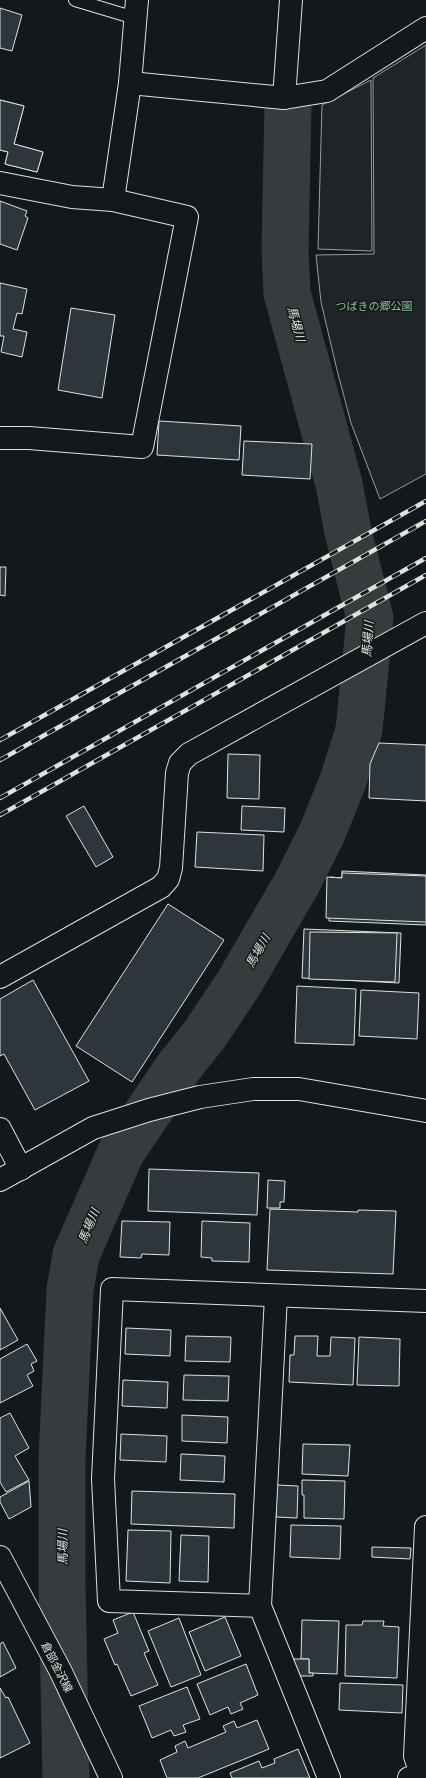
<svg xmlns="http://www.w3.org/2000/svg" width="426" height="1778" font-family="Commissioner,'Noto Sans JP',sans-serif">
<style>
.green{fill:#202428;stroke:#939e99}
.lines{fill:none;stroke-linecap:round;stroke-linejoin:round}
.river{stroke:#363b3e;stroke-width:47}
.building{fill:#2c363c;stroke:#d8e6dc}
.service-casing{stroke:#d8e6dc;stroke-width:14}
.minor-casing{stroke:#d8e6dc;stroke-width:24}
.tertiary-casing{stroke:#d8e6dc;stroke-width:24}
.secondary-casing{stroke:#d8e6dc;stroke-width:24}
.service{stroke:#14181c;stroke-width:12}
.minor{stroke:#14181c;stroke-width:22}
.tertiary{stroke:#14181c;stroke-width:22}
.secondary{stroke:#14181c;stroke-width:22}
.rail-casing{stroke:#d8e6dc;stroke-width:4.5}
.rail{stroke:#14181c;stroke-width:3;stroke-dasharray:9;stroke-linecap:butt}
.labels{text-anchor:middle;stroke-width:3;stroke-linejoin:round;paint-order:stroke}
.park-label{font-size:11px;fill:#8ac095;stroke:#14181c}
.street-label{font-size:11px;fill:#d8e6dc;stroke:#14181c}
.water-label{font-size:12px;font-style:italic;fill:#d8e6dc;stroke:#14181c}
</style>
<rect width="100%" height="100%" fill="#14181c"/>
<g class="green">
<path d="M 426,45 L 426,474 L 380,499 L 351,423 L 337,370 L 321,302 L 316,255 L 374,254 L 373,78 Z"/>
<path d="M 371,80 L 372,251 L 318,249 L 322,105 Z"/>
</g>
<g class="lines">
<path class="river" d="M 66,1778 L 62,1583 L 62,1458 L 70,1290 L 76,1255 L 121,1152 L 178,1068 L 205,1034 L 239,983 L 297,883 L 322,833 L 343,781 L 359,730 L 370,618 L 348,532 L 339,484 L 287,293 L 285,250 L 288,106"/>
</g>
<g class="building">
<path d="M 0,8 L 22,15 L 12,51 L 0,48 Z"/>
<path d="M 0,100 L 24,106 L 14,144 L 43,152 L 37,172 L 5,164 L 8,152 L 0,150 Z"/>
<path d="M 0,100 L 24,106 L 14,144 L 43,152 L 37,172 L 5,164 L 8,152 L 0,150 Z"/>
<path d="M 0,201 L 27,211 L 25,216 L 28,218 L 17,250 L 0,244 Z"/>
<path d="M 0,283 L 27,289 L 22,314 L 17,313 L 13,329 L 27,332 L 22,357 L 1,352 L 4,336 L 0,336 Z"/>
<path d="M 71,308 L 115,315 L 102,398 L 58,390 Z"/>
<path d="M 159,421 L 241,426 L 239,460 L 157,455 Z"/>
<path d="M 244,441 L 312,444 L 310,479 L 242,475 Z"/>
<path d="M 0,567 L 6,567 L 5,596 L 0,595 Z"/>
<path d="M 379,743 L 426,745 L 426,801 L 369,798 L 370,764 Z"/>
<path d="M 228,754 L 260,755 L 259,799 L 227,798 Z"/>
<path d="M 84,806 L 113,857 L 96,867 L 66,816 Z"/>
<path d="M 242,806 L 285,808 L 284,832 L 241,830 Z"/>
<path d="M 197,832 L 264,835 L 263,871 L 195,867 Z"/>
<path d="M 342,871 L 426,875 L 426,925 L 329,921 L 330,877 L 342,878 Z"/>
<path d="M 342,873 L 426,876 L 426,922 L 326,918 L 327,877 L 342,878 Z"/>
<path d="M 168,904 L 224,940 L 132,1082 L 76,1046 Z"/>
<path d="M 304,929 L 401,933 L 399,983 L 302,978 Z"/>
<path d="M 310,932 L 397,933 L 395,982 L 309,979 Z"/>
<path d="M 33,980 L 89,1081 L 35,1110 L 4,1054 L 0,1056 L 0,999 Z"/>
<path d="M 297,986 L 356,989 L 354,1045 L 295,1043 Z"/>
<path d="M 361,990 L 419,993 L 417,1039 L 359,1036 Z"/>
<path d="M 149,1169 L 259,1173 L 257,1215 L 148,1211 Z"/>
<path d="M 268,1180 L 285,1181 L 284,1202 L 280,1202 L 280,1208 L 267,1208 Z"/>
<path d="M 270,1209 L 358,1212 L 358,1210 L 396,1211 L 393,1274 L 267,1270 Z"/>
<path d="M 122,1221 L 170,1222 L 169,1255 L 142,1254 L 141,1258 L 120,1257 Z"/>
<path d="M 202,1221 L 250,1223 L 249,1262 L 212,1261 L 212,1258 L 201,1257 Z"/>
<path d="M 0,1308 L 18,1340 L 0,1350 Z"/>
<path d="M 126,1328 L 171,1330 L 170,1356 L 125,1354 Z"/>
<path d="M 186,1336 L 231,1337 L 230,1362 L 185,1361 Z"/>
<path d="M 295,1336 L 318,1336 L 317,1356 L 330,1356 L 331,1337 L 355,1338 L 353,1385 L 289,1382 L 290,1355 L 294,1355 Z"/>
<path d="M 359,1337 L 400,1339 L 399,1386 L 357,1385 Z"/>
<path d="M 27,1344 L 37,1361 L 31,1364 L 34,1371 L 27,1375 L 33,1386 L 0,1403 L 0,1359 Z"/>
<path d="M 184,1375 L 229,1376 L 228,1401 L 183,1400 Z"/>
<path d="M 123,1380 L 168,1382 L 167,1408 L 122,1406 Z"/>
<path d="M 10,1413 L 29,1448 L 15,1456 L 29,1480 L 6,1492 L 0,1482 L 0,1418 Z"/>
<path d="M 182,1415 L 228,1417 L 227,1443 L 182,1441 Z"/>
<path d="M 121,1434 L 167,1436 L 166,1462 L 120,1460 Z"/>
<path d="M 303,1444 L 350,1445 L 348,1476 L 302,1474 Z"/>
<path d="M 181,1454 L 225,1456 L 224,1482 L 180,1480 Z"/>
<path d="M 302,1480 L 345,1481 L 344,1519 L 304,1518 L 304,1495 L 302,1495 Z"/>
<path d="M 29,1481 L 31,1507 L 9,1519 L 0,1502 L 0,1497 Z"/>
<path d="M 277,1485 L 298,1486 L 297,1518 L 276,1517 Z"/>
<path d="M 132,1491 L 235,1494 L 234,1528 L 131,1524 Z"/>
<path d="M 291,1525 L 341,1526 L 340,1559 L 290,1557 Z"/>
<path d="M 128,1530 L 171,1531 L 170,1583 L 126,1581 Z"/>
<path d="M 181,1535 L 209,1536 L 208,1582 L 179,1581 Z"/>
<path d="M 372,1547 L 411,1548 L 410,1559 L 372,1557 Z"/>
<path d="M 133,1612 L 149,1651 L 144,1653 L 158,1685 L 131,1696 L 117,1664 L 115,1665 L 104,1639 L 118,1633 L 113,1620 Z"/>
<path d="M 225,1617 L 241,1656 L 205,1671 L 189,1632 Z"/>
<path d="M 179,1618 L 201,1675 L 171,1687 L 148,1631 Z"/>
<path d="M 302,1620 L 339,1621 L 337,1674 L 309,1673 L 309,1659 L 301,1659 Z"/>
<path d="M 363,1621 L 384,1621 L 383,1626 L 399,1627 L 397,1678 L 345,1676 L 346,1625 L 362,1625 Z"/>
<path d="M 3,1642 L 16,1668 L 0,1677 L 0,1644 Z"/>
<path d="M 292,1659 L 309,1659 L 309,1673 L 313,1673 L 313,1676 L 296,1676 Z"/>
<path d="M 246,1664 L 258,1695 L 240,1703 L 243,1709 L 231,1714 L 228,1707 L 210,1715 L 197,1684 Z"/>
<path d="M 340,1683 L 403,1685 L 402,1713 L 339,1710 Z"/>
<path d="M 187,1687 L 200,1719 L 183,1725 L 186,1732 L 174,1736 L 171,1730 L 152,1738 L 139,1706 Z"/>
<path d="M 0,1688 L 6,1698 L 8,1697 L 30,1743 L 0,1758 Z"/>
<path d="M 257,1720 L 269,1749 L 198,1778 L 167,1778 L 160,1760 L 177,1752 L 175,1746 L 185,1741 L 188,1748 L 226,1732 L 223,1726 L 234,1721 L 237,1728 Z"/>
<path d="M 298,1749 L 310,1778 L 232,1778 L 230,1773 L 259,1761 L 262,1768 L 275,1763 L 274,1759 Z"/>
</g>
<g class="lines">
<defs>
<path id="service" d="M 75,0 L 135,18"/>
<g id="minor">
<path d="M 130,83 L 284,98 L 291,0"/>
<path d="M 284,98 L 327,91 L 426,28"/>
<path d="M 0,183 L 72,197 L 113,200 L 130,83 L 137,0"/>
<path d="M 0,438 L 29,438 L 142,447 L 187,217 L 113,200"/>
<path d="M 0,977 L 161,887 L 168,879 L 171,868 L 177,773 L 180,763 L 189,754 L 426,623"/>
<path d="M 0,1129 L 21,1169"/>
<path d="M 276,1296 L 260,1606 L 329,1778"/>
<path d="M 260,1606 L 109,1601 L 103,1479 L 112,1289 L 426,1301"/>
<path d="M 421,1774 L 415,1756 L 426,1527"/>
</g>
<g id="tertiary">
<path d="M 0,1180 L 93,1128 L 149,1110 L 200,1097 L 253,1089 L 299,1089 L 426,1111"/>
<path d="M 409,1778 L 426,1772"/>
</g>
<path id="secondary" d="M 0,1557 L 61,1672 L 111,1778"/>
</defs>
<use href="#service" class="service-casing"/>
<use href="#minor" class="minor-casing"/>
<use href="#tertiary" class="tertiary-casing"/>
<use href="#secondary" class="secondary-casing"/>
<use href="#service" class="service"/>
<use href="#minor" class="minor"/>
<use href="#tertiary" class="tertiary"/>
<use href="#secondary" class="secondary"/>
<defs>
<g id="rail">
<path d="M 0,740 L 426,501"/>
<path d="M 0,760 L 426,521"/>
<path d="M 0,798 L 426,558"/>
<path d="M 0,815 L 426,575"/>
</g>
</defs>
<use href="#rail" class="rail-casing"/>
<use href="#rail" class="rail"/>
</g>
<g class="labels">
<g class="park-label">
<text x="374" y="310">つばきの郷公園</text>
</g>
<g class="street-label">
<text transform="translate(57 1667) rotate(63)" y="4">倉部金沢線</text>
</g>
<g class="water-label">
<text transform="translate(296 324) rotate(75)" y="4">馬場川</text>
<text transform="translate(368 639) rotate(-86)" y="4">馬場川</text>
<text transform="translate(258 951) rotate(-60)" y="4">馬場川</text>
<text transform="translate(89 1226) rotate(-67)" y="4">馬場川</text>
<text transform="translate(63 1547) rotate(-91)" y="4">馬場川</text>
</g>
</g>
</svg>
